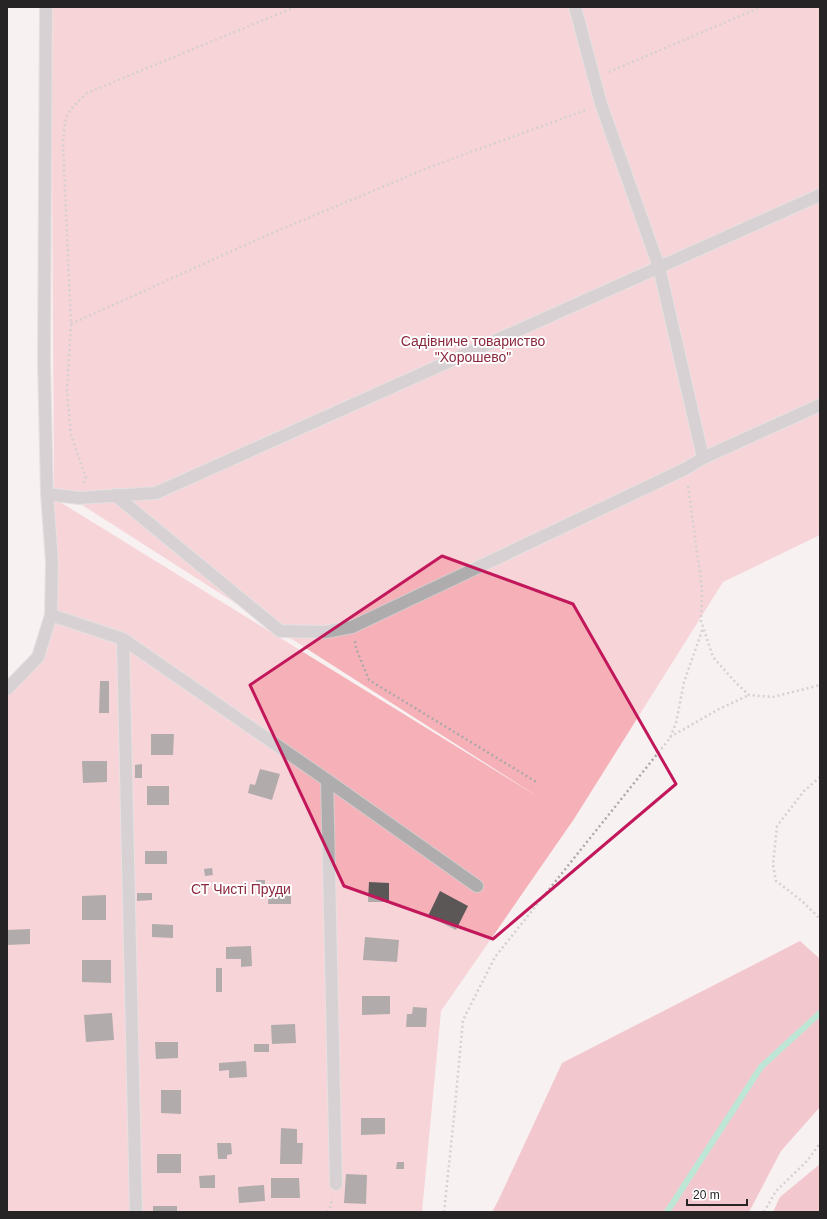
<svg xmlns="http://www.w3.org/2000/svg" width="827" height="1219" font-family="Helvetica,sans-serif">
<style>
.green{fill:#f6b1b8}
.forest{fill:#ec96a0}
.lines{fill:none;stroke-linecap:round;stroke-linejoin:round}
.stream{stroke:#79d9b7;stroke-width:6}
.building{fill:#5c5757}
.minor-casing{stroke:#d2cccd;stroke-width:14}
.path{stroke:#ada8a8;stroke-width:2.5;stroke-dasharray:2 3;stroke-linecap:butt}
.minor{stroke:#afacad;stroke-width:12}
.marked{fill:none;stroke:#c2185b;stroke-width:3;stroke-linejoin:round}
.labels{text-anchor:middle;stroke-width:4;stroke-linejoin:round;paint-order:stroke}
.park-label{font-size:14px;fill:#8c283d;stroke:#fff}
</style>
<rect width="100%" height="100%" fill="#f8f1f2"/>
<path class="green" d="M 51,7 L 820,7 L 820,535 L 723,582 L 574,819 L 441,1011 L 422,1212 L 7,1212 L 7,687 L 38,657 L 51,615 L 47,494 L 540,798 L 54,487 Z"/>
<g class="forest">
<path d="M 800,941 L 820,959 L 820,1107 L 781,1151 L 749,1212 L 492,1212 L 498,1201 L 562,1063 Z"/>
<path d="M 820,1164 L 820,1212 L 773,1212 L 780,1197 Z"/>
</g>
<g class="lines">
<path class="stream" d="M 667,1212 L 761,1067 L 820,1013"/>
</g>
<g class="building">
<path d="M 100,681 L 109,681 L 109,713 L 99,713 Z"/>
<path d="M 151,734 L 174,734 L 173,755 L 151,755 Z"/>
<path d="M 82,761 L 107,761 L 107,782 L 83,783 Z"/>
<path d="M 142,764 L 142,778 L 135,778 L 135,765 Z"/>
<path d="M 260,769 L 280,774 L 272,800 L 248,793 L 250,784 L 255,785 Z"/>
<rect x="147" y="786" width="22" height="19"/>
<rect x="145" y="851" width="22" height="13"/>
<path d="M 212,868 L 213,875 L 205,876 L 204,869 Z"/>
<rect x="256" y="880" width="9" height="7"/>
<path d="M 369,882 L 389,883 L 389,902 L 368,902 Z"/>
<path d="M 291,888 L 291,904 L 268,904 L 269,889 Z"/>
<path d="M 440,891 L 468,906 L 456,930 L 428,916 Z"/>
<path d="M 137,893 L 152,893 L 152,900 L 137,901 Z"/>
<path d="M 106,895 L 106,920 L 82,920 L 82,896 Z"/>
<path d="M 152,924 L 173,925 L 173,938 L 152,937 Z"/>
<path d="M 30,929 L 30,944 L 7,945 L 7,930 Z"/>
<path d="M 365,937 L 399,940 L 397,962 L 363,960 Z"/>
<path d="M 251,946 L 252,966 L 241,967 L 241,959 L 226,959 L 226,947 Z"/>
<path d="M 82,960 L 111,960 L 111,983 L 82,982 Z"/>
<rect x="216" y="968" width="6" height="24"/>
<path d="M 362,996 L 390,996 L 390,1014 L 362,1015 Z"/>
<path d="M 413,1007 L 427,1008 L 426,1027 L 406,1027 L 407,1014 L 412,1014 Z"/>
<path d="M 112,1013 L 114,1040 L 86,1042 L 84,1015 Z"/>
<path d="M 295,1024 L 296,1043 L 272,1044 L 271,1025 Z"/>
<path d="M 155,1042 L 178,1042 L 178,1058 L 156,1059 Z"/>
<rect x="254" y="1044" width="15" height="8"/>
<path d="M 246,1061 L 247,1077 L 229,1078 L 229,1070 L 219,1071 L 219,1063 Z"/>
<path d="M 161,1090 L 181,1090 L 181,1114 L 161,1113 Z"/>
<path d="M 361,1118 L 385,1118 L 385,1134 L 361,1135 Z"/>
<path d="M 281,1128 L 297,1129 L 297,1143 L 303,1143 L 302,1164 L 280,1164 Z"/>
<path d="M 217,1143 L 231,1143 L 232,1154 L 227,1155 L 227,1159 L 218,1159 Z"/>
<rect x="157" y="1154" width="24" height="19"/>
<path d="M 397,1162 L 404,1162 L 404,1169 L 396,1169 Z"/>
<path d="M 346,1174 L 367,1175 L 366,1204 L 344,1203 Z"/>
<path d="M 215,1175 L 215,1188 L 200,1188 L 199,1176 Z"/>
<path d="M 271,1178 L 299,1178 L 300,1198 L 271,1198 Z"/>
<path d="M 264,1185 L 265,1201 L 239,1203 L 238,1187 Z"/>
<rect x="153" y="1206" width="24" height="6"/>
</g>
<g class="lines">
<defs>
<g id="minor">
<path d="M 575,7 L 601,104 L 659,267 L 703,458"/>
<path d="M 47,494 L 79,498 L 156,493 L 820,195"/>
<path d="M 115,495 L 280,631 L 325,632 L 352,627 L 685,469 L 703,458 L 820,405"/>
<path d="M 51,615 L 123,639 L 327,780 L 477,886"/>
<path d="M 123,639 L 136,1212"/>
<path d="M 7,689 L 38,657 L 51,615 L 52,562 L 47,494 L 44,361 L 46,7"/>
<path d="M 327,780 L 336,1184"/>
</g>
</defs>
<use href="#minor" class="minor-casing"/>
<g class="path">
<path d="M 609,72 L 761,7"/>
<path d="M 71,324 L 265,236 L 430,167 L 586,110"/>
<path d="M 84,483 L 86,478 L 71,435 L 67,390 L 71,324 L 63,144 C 65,114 65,114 87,93 L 295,7"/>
<path d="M 688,486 L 702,589 L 701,621 L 713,657 L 736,683 L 749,695 L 773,697 L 820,685"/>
<path d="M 355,641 L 356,648 L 369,680 L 538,783"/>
<path d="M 670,737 L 719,709 L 749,695"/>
<path d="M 820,777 L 804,791 L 777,826 L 773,865 L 776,881 L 802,901 L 820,919"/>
<path d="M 327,1212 L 330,1209 L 332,1198"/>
<path d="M 444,1212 L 454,1117 L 463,1020 L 495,957 L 670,738 L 676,723 L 684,682 L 703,628"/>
<path d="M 764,1212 L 776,1191 L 808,1160 L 820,1143"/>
</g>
<use href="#minor" class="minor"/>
</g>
<path d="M0 0H827V1219H0ZM 442,556 L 573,604 L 676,784 L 493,939 L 344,886 L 250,685 Z" fill="#f8f1f2" fill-opacity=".55" fill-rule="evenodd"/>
<path class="marked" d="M 442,556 L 573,604 L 676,784 L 493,939 L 344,886 L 250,685 Z"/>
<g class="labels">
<g class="park-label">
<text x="473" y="346">Садівниче товариство<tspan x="473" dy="16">"Хорошево"</tspan></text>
<text x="241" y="894">СТ Чисті Пруди</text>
</g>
</g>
<rect width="827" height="1219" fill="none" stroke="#262424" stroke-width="16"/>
<path d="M687 1199v6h60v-6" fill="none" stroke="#262424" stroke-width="2"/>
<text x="693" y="1199" font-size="12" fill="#262424" stroke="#ffffff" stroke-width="3" paint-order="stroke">20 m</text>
</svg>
